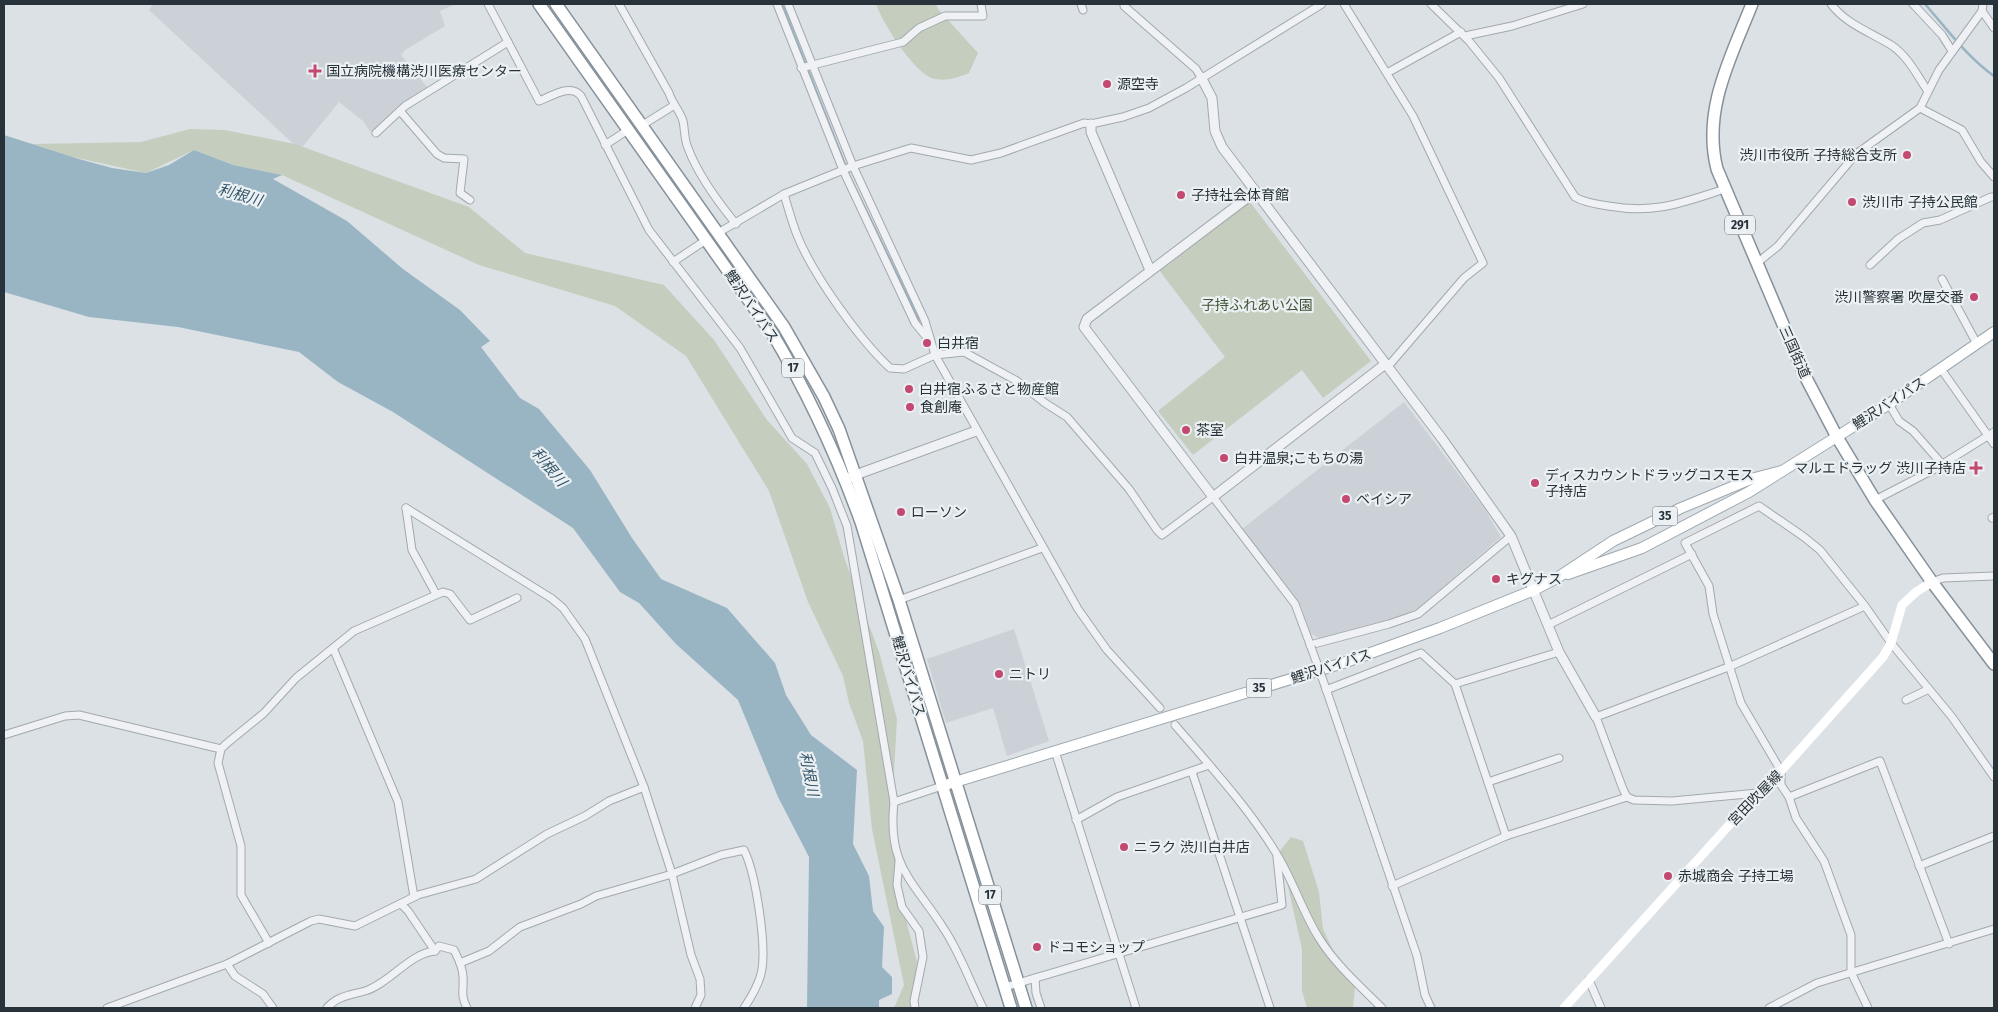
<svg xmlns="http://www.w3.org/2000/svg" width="1998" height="1012" font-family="'Fira Sans','Noto Sans JP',sans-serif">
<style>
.built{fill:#cbd1d6}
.green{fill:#c5cebe}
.water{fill:#99b5c3}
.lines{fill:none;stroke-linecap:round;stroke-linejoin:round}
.stream{stroke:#99b5c3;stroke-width:2.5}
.minor-casing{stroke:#a2a9ae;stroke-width:9}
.tertiary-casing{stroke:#a2a9ae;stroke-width:11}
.primary-casing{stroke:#9da8b0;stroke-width:12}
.trunk-casing{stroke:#85919b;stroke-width:14}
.minor{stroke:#eff1f4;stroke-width:7}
.tertiary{stroke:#eff1f4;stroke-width:9}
.secondary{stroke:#fff;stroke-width:9}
.primary{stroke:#fff;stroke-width:10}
.trunk{stroke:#fff;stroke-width:11}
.minor-bridge-casing{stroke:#a2a9ae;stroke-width:9;stroke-linecap:butt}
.minor-bridge{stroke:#eff1f4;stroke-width:7}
.poi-dot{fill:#c34971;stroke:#ebf0f3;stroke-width:2}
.labels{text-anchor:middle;stroke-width:4.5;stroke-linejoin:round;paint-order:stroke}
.shield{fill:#ebf0f3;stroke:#626b72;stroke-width:1}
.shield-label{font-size:12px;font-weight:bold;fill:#27323a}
.poi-label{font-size:14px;fill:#27323a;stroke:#ebf0f3;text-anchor:start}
.park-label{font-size:14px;fill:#415536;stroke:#ebf0f3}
.street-label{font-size:14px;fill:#27323a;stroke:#ebf0f3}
.water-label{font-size:15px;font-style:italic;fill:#35576b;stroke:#ebf0f3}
</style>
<rect width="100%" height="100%" fill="#dce1e5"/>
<g class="built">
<path d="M 153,4 L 456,4 L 440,11 L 445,26 L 405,50 L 401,55 L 427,87 L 404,103 L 372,134 L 363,121 L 339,102 L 300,150 L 149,10 Z"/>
<path d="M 1404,402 L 1484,508 L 1501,537 L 1417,609 L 1385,623 L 1321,639 L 1311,634 L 1301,606 L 1242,529 Z"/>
<path d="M 1014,629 L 1049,741 L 1007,756 L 993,708 L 946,723 L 927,659 Z"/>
</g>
<g class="green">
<path d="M 876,4 L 936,4 L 938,9 L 978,53 L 969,73 C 957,78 948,81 935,79 C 915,75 882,22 876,4 Z"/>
<path d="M 190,129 L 225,130 L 295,144 L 469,207 L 525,253 L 664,285 L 714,340 L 767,420 L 807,464 L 830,508 L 844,557 L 879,652 L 897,719 L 891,824 L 898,889 L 917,962 L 912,1008 L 894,1008 L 904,985 L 872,829 L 863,741 L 849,703 L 843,676 L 808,602 L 769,491 L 686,356 L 615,306 L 479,265 L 282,175 L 233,165 L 194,150 L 146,173 L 73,157 L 32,144 L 141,142 Z"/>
<path d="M 1250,202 L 1371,361 L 1323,398 L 1302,370 L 1193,455 L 1158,411 L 1225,357 L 1159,270 Z"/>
<path d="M 1291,837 L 1303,841 L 1319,892 L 1323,929 L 1345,976 L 1355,987 L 1353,1008 L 1307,1008 L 1302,991 L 1302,949 L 1280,851 Z"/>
</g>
<path class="water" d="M 4,135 L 79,159 L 112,168 L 146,173 L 169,165 L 194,150 L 233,165 L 282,175 L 273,179 L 347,221 L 403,269 L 460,310 L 490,341 L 481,347 L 520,398 L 539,409 L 590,470 L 632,538 L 661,579 L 727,608 L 775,663 L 786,695 L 811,735 L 857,770 L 853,844 L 869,876 L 873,911 L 884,927 L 882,967 L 892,977 L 892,994 L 879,1000 L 879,1008 L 807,1008 L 809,857 L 778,797 L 738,700 L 676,644 L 639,603 L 620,592 L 573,528 L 393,412 L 338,382 L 299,352 L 178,327 L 89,317 L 4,292 Z"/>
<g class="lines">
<g class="stream">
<path d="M 782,4 L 849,175 L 919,320"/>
<path d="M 1925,4 C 1947,29 1966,56 1994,76"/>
</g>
<defs>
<g id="minor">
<path d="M 488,4 L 539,101 C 552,96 571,83 581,96 L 649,230 L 740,348 L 792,438 L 815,453 L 832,488 L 847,526 L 894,802 C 887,867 913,880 944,929 C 960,953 970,982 983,1008"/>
<path d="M 619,4 L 669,93 C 672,103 680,111 683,121 C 685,130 684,139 688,148 C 698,175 718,202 736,224"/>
<path d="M 777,4 L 843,170 L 915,323 L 928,339"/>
<path d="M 788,4 L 853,166 L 925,321 L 935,355 L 1078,609 L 1107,650 L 1160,708"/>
<path d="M 1081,4 L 1083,10"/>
<path d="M 1124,4 L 1124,6 L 1196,69 L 1201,77"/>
<path d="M 1344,4 L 1413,116 L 1483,263 L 1464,278 L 1391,363 L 1384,365"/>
<path d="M 1431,4 L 1469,41 L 1499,78 L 1575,197 C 1585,203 1597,204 1608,206 C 1656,214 1681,203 1725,189"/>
<path d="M 1831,4 C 1846,24 1870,32 1891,45 C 1907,55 1917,75 1927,90"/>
<path d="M 1913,4 L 1942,35 L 1952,51"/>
<path d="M 1982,11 L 1994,28"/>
<path d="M 1465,36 L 1512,26 L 1583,4"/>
<path d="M 801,68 L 903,42 L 919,28 L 945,16 L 983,16 L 981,4"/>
<path d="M 1387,73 L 1461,32"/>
<path d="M 1920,108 L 1962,130 L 1981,162 L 1994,177"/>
<path d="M 400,111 L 437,154 L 444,158 L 464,159 L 460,193 L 470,200"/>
<path d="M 641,126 L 673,106"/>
<path d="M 376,133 L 405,106 L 508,42"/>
<path d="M 605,145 L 628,130"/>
<path d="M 784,194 C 788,208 792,222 797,235 C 813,275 859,339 890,368 L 904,369 L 935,355 L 964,352 L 1017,381 L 1045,403 L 1067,417 L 1129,489 L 1157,530 L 1162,535 L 1213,497 L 1295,604 L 1311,647"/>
<path d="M 718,233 L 784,194 L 853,166 L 911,148 L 971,160 L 1001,153 L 1084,123 L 1091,124 L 1123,117 L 1149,108 L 1186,88 L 1322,4"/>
<path d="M 673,262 L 706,240"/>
<path d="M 1757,263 L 1778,246 L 1856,154 L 1920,108 L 1939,70 L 1982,11 L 1983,4"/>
<path d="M 1870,265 L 1898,239 L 1923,223 L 1940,220 L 1991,197 L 1994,197"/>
<path d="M 1942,279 L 1977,344"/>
<path d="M 1941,369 L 1994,444"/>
<path d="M 1889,404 L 1899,421 L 1913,431 L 1942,464"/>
<path d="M 1875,500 L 1933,470 L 1994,432"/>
<path d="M 406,508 L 551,598 L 563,608 L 585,639 L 644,787 L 672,874 L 691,955 L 700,979 L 701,995 L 695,1008"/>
<path d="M 406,508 L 412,550 L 436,594"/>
<path d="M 1992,518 L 1994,517"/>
<path d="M 1932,582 L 1943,578 L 1994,576"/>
<path d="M 899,600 L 1042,548"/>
<path d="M 1548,625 L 1692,554"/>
<path d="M 1310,645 L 1389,624 L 1418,614 L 1511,536"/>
<path d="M 333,648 L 398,802 L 414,897"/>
<path d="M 1455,684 L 1559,652"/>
<path d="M 1325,686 L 1417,956 L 1425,995 L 1431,1008"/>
<path d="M 1326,690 L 1421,653 L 1455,684 L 1506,836"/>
<path d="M 1906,700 L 1929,689"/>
<path d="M 1175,725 C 1210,766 1248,807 1276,853 C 1293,880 1302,911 1319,938 C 1335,964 1360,986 1382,1008"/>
<path d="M 4,735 L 65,716 L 79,715 L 221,749"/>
<path d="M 1055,751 L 1136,1008"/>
<path d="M 1192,772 L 1270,1008"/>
<path d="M 1488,782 L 1559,758"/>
<path d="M 1758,793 L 1672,801 L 1634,800 L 1627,797 L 1623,789 L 1596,717 L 1731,666 L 1865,606"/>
<path d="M 1789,797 L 1880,761 L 1949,944"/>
<path d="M 894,802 L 942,786"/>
<path d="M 1076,820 L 1117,797 L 1209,765"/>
<path d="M 899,861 L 897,885 L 902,907 L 919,931 L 923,957 L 914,1001 L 915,1008"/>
<path d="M 1919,866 L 1994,836"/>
<path d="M 1392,886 L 1506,836 L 1627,797"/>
<path d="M 401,904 L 408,911 L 435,951"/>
<path d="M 269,943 L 241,895 L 241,846 L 218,763 L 221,749 L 226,744 L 264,713 L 296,678 L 354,631 L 443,592 L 450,594 L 470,620 L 517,598"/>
<path d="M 460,963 L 489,951 L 520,927 L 581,904 L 596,896 L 672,874 L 721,855 L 744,850 C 756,874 766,943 762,969 C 760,983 752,996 744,1008"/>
<path d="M 227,964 L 235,976 L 263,994 L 273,1008"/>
<path d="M 1035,978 L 1036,993 L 1041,1008"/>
<path d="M 1589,980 L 1601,1008"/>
<path d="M 1005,987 L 1282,905 L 1277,857"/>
<path d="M 107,1008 L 227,964 L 311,921 L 319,919 L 355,926 L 418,895 L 476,879 L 547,834 L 585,816 L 609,801 L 644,787"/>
<path d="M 327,1008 C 337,996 351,995 365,991 C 390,983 410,953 435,951 L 439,946 L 454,950 C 458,958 463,967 463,977 C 464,991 460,994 467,1008"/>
<path d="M 1769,1008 L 1817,983 L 1994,929"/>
<path d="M 1868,1008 L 1851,972 L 1851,935 L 1824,861 L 1796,818 L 1789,797 L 1781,785 L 1781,771 L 1741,703 L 1713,614 L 1709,586 L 1685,543 L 1759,506 L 1804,537 L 1820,550 L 1865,606 L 1891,643 L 1952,717 L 1994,777"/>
</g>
<g id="tertiary">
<path d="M 1201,77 L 1212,98 L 1215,131 L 1222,147 L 1443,440 L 1511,536 L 1559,652 L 1596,717"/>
<path d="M 1091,124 L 1091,132 L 1150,270"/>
<path d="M 1255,192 L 1087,319 L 1084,327 L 1213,497 L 1384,365"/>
<path d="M 850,477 L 976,431"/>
</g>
<g id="primary">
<path d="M 1568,574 L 1642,548 L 1749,492 L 1889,404 L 1994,332"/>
<path d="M 942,786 L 1343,663 L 1440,628 L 1534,590 L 1557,578 L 1613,541 L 1681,508 L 1751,479 L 1782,471"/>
</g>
<g id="trunk">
<path d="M 539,4 L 772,333 C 808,393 837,456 861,522 L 1011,1008"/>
<path d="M 556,4 L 784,327 L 824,397 L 839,429 L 899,600 L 1026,1008"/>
<path d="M 1752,4 C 1731,57 1702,110 1717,169 L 1805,376 L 1837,437 L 1875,500 L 1932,582 L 1994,664"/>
</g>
</defs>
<use href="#minor" class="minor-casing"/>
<use href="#tertiary" class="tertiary-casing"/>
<use href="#primary" class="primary-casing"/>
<use href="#trunk" class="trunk-casing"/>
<use href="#minor" class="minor"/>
<use href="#tertiary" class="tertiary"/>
<path class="secondary" d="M 1564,1008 L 1758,793 L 1781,771 L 1883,657 L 1891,643 L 1902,605 L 1916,592 L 1932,582"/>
<use href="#primary" class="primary"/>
<use href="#trunk" class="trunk"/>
<defs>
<path id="minor-bridge" d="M 1311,647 L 1325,686"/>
</defs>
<use href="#minor-bridge" class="minor-bridge-casing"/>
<use href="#minor-bridge" class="minor-bridge"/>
</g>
<g class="poi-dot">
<path d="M312.5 63.5h5v5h5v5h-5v5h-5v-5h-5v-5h5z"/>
<circle cx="1107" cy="84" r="5"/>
<circle cx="1907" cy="155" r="5"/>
<circle cx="1181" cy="195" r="5"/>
<circle cx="1852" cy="202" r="5"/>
<circle cx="1974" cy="297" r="5"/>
<circle cx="927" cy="343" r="5"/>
<circle cx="909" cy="389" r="5"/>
<circle cx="910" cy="407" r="5"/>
<circle cx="1186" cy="430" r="5"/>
<circle cx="1224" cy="458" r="5"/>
<path d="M1973.5 460.5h5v5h5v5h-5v5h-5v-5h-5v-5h5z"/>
<circle cx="1535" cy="483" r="5"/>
<circle cx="1346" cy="499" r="5"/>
<circle cx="901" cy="512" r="5"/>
<circle cx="1496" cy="579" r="5"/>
<circle cx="999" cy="674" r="5"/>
<circle cx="1124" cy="847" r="5"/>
<circle cx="1668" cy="876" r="5"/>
<circle cx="1037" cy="947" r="5"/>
</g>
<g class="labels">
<g class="shield">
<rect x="1725" y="215.5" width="30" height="19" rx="4"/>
<rect x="782" y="358.5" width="22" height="19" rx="4"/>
<rect x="1652.5" y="506.5" width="25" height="19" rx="4"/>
<rect x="1246.5" y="678.5" width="25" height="19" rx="4"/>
<rect x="979" y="885.5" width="22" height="19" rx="4"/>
</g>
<g class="shield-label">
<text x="1740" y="229">291</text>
<text x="793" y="372">17</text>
<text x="1665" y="520">35</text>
<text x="1259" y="692">35</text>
<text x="990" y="899">17</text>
</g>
<g class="poi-label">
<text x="326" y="76">国立病院機構渋川医療センター</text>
<text x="1117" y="89">源空寺</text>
<text x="1897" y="160" text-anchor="end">渋川市役所 子持総合支所</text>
<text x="1191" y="200">子持社会体育館</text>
<text x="1862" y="207">渋川市 子持公民館</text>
<text x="1964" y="302" text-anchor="end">渋川警察署 吹屋交番</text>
<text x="937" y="348">白井宿</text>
<text x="919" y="394">白井宿ふるさと物産館</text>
<text x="920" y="412">食創庵</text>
<text x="1196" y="435">茶室</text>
<text x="1234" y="463">白井温泉;こもちの湯</text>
<text x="1966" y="473" text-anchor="end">マルエドラッグ 渋川子持店</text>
<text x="1545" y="480">ディスカウントドラッグコスモス<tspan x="1545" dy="16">子持店</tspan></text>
<text x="1356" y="504">ベイシア</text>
<text x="911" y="517">ローソン</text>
<text x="1506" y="584">キグナス</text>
<text x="1009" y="679">ニトリ</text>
<text x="1134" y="852">ニラク 渋川白井店</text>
<text x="1678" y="881">赤城商会 子持工場</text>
<text x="1047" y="952">ドコモショップ</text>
</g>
<g class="park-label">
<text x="1257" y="310">子持ふれあい公園</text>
</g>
<g class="street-label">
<text transform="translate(752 306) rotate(56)" y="5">鯉沢バイパス</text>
<text transform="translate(1795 352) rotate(66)" y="5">三国街道</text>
<text transform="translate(1889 403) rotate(-33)" y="5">鯉沢バイパス</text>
<text transform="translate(1331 666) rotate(-18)" y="5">鯉沢バイパス</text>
<text transform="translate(909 676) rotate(73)" y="5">鯉沢バイパス</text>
<text transform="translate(1755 798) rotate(-46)" y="5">宮田吹屋線</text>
</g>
<g class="water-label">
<text transform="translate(240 195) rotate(16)" y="5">利根川</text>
<text transform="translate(549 467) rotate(50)" y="5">利根川</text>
<text transform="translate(809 774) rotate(79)" y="5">利根川</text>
</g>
</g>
<rect width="1998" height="1012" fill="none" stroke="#27323a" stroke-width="10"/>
</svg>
